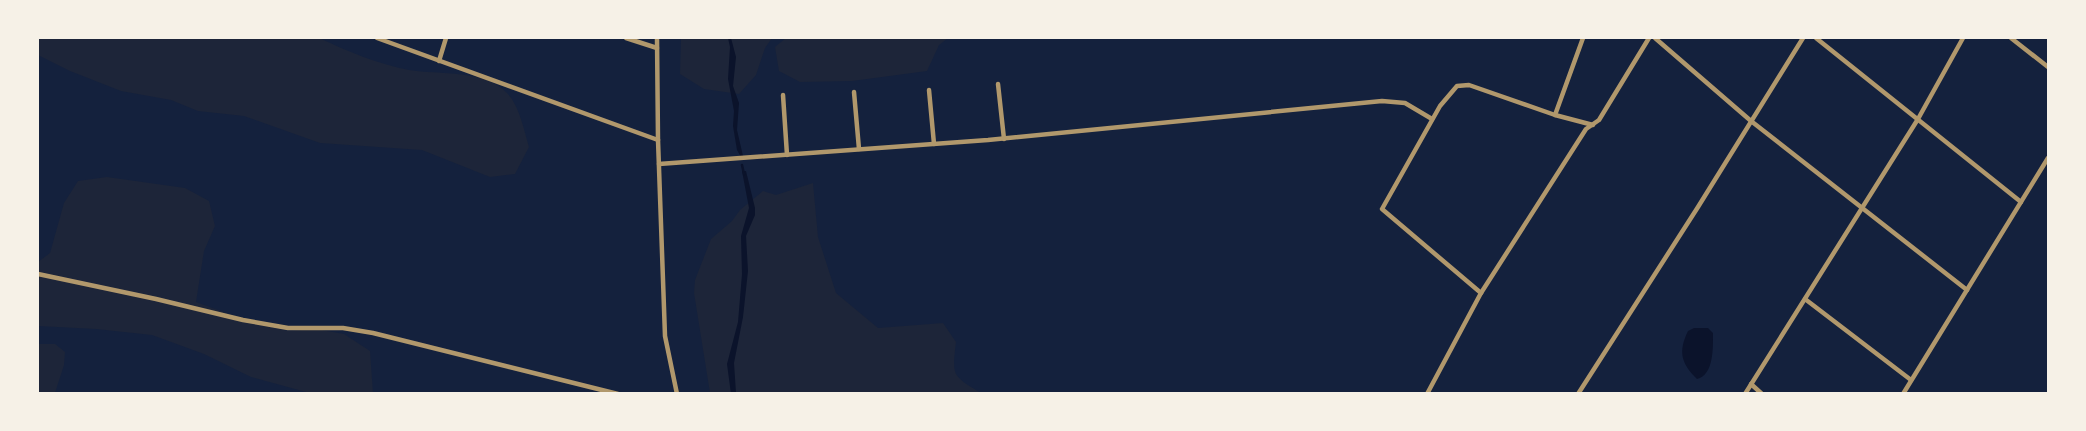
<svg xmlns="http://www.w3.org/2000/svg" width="2086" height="431" font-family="Montserrat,sans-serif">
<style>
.green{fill:#1d2539}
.water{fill:#0b132b}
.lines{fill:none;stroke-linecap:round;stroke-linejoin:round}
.stream{stroke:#0b132b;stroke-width:2.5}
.minor{stroke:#b1986c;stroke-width:4.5}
</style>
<rect width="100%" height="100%" fill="#14213d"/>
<g class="green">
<path d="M 38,38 L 319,38 C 347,51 378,64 409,70 C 439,75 486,69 508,94 C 520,108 524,130 529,147 L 515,174 L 490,177 L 422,150 L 320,143 L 244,116 L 198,111 L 171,100 L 121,91 L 70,71 L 38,55 Z"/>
<path d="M 681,38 L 772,38 L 765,48 L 756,75 L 739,94 L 704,89 L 680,74 Z"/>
<path d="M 786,38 L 948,38 L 939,45 L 927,71 L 852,81 L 800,82 L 779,71 L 775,47 Z"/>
<path d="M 107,177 L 185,188 L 209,201 L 215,226 L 204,251 L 196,302 L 259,325 L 289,331 L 316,329 L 344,334 L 370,351 L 373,393 L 306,393 L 306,392 L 251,377 L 204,354 L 152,335 L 96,329 L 38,326 L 38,262 L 50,253 L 64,203 L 78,181 Z"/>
<path d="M 813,183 L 818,237 L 836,293 L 878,328 L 943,323 L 956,342 C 952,377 952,375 981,393 L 710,393 L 694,293 L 695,280 L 711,239 L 732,221 L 740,210 L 763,191 L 776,195 Z"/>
<path d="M 38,344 L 55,344 L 65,352 L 64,365 L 55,393 L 38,393 Z"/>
</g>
<g class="water">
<path d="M 728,38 L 731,38 L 736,57 L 733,86 L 739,103 L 737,130 L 743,156 L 741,157 L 737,150 L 733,126 L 734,111 L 728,79 L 730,47 Z"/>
<path d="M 742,171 L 746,171 L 755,208 L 755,215 L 746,236 L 748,271 L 743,317 L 734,363 L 736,393 L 731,394 L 727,364 L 738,322 L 742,274 L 741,236 L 749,208 Z"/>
<path d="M 1694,328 L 1708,328 L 1713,333 C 1713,347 1714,375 1697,379 C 1681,363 1678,352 1688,331 Z"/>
</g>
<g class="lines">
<path class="stream" d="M 742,165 L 744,174"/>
<g class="minor">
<path d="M 377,38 L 658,140"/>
<path d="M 626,38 L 657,48"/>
<path d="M 657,38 L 658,140 L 665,336 L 677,394"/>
<path d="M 1655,38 L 1751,121 L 1967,290"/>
<path d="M 1816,38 L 2021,202"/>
<path d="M 2011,38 L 2048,67"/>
<path d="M 439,61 L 446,38"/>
<path d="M 998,84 L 1004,139"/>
<path d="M 929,90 L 934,144"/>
<path d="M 854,92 L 859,149"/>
<path d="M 783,95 L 787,155"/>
<path d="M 1555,115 L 1583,38"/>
<path d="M 659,164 L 988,140 L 1382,101 L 1405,103 L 1432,119"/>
<path d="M 38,274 L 156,299 L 243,320 L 288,328 L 343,328 L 373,333 L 618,394"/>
<path d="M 1481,293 L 1382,209 L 1440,106 L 1457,86 L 1469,85 L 1555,115 L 1593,125"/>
<path d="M 1805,299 L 1911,380"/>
<path d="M 1751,384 L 1762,394"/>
<path d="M 1427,394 L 1481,293 L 1586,129 L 1599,120 L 1649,38"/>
<path d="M 1578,394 L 1698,207 L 1803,38"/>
<path d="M 1745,394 L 1918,119 L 1963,38"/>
<path d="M 1903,394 L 2048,158"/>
</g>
</g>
<rect width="2086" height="431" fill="none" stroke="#f6f1e7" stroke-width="78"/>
</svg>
